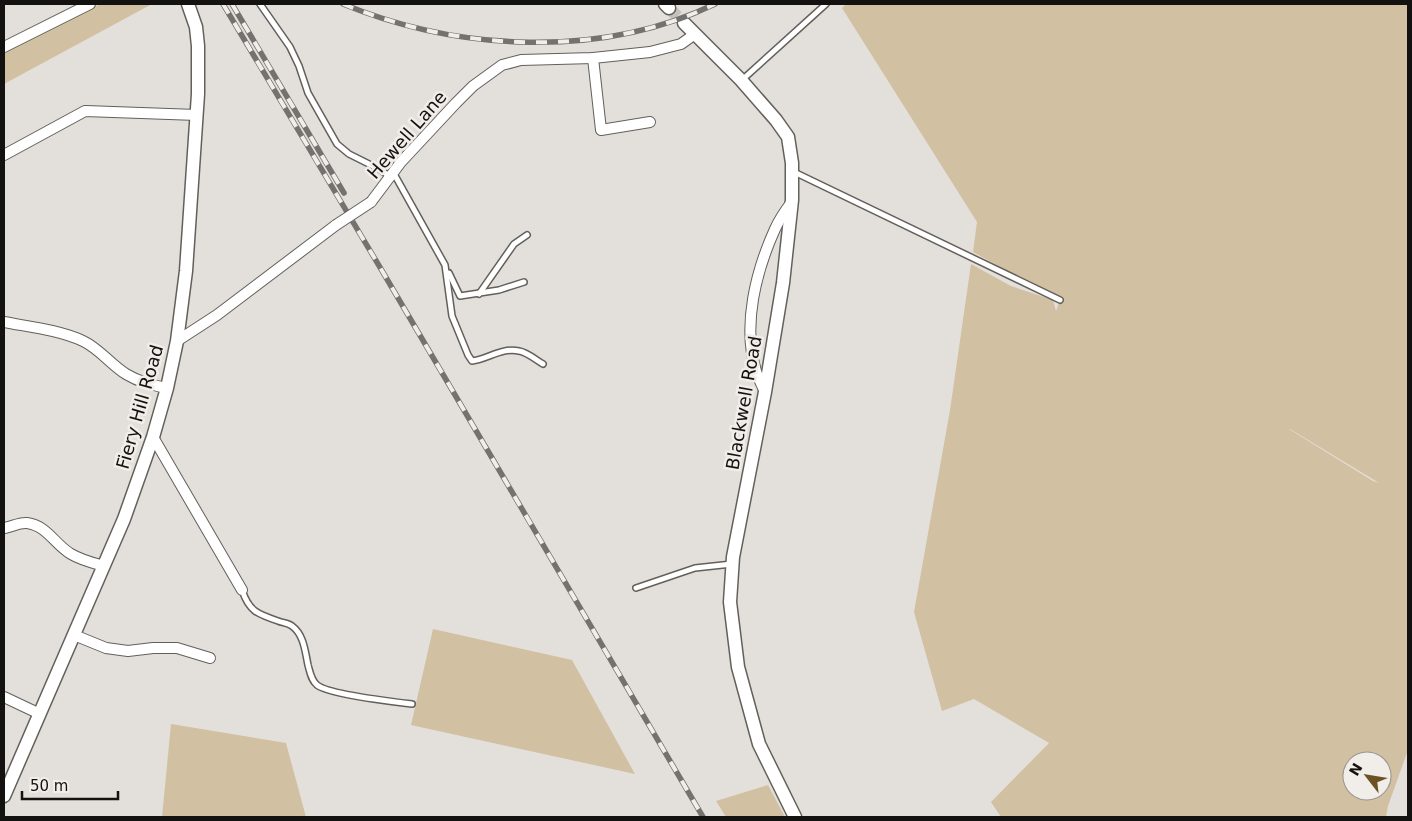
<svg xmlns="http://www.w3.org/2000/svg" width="1412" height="821" font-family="'DejaVu Sans',sans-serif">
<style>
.green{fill:#d2c0a2;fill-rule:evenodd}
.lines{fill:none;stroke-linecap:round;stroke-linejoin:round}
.tertiary-tunnel{stroke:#c4c1bd;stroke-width:12;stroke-dasharray:12 6;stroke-linecap:butt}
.service-casing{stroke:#63605b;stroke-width:8}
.minor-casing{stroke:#63605b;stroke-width:12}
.tertiary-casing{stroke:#63605b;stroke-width:15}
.service{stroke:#fff;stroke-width:5}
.minor{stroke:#fff;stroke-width:10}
.tertiary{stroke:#fff;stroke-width:12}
.rail-casing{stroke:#74726f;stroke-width:5.5}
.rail{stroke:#f1ede8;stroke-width:4;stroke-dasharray:11;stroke-linecap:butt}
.minor-bridge-casing{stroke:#63605b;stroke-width:12;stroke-linecap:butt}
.minor-bridge{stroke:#fff;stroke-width:10}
.labels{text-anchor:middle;stroke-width:5;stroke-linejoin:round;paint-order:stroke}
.street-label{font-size:18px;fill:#141211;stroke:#f1ede8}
</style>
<rect width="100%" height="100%" fill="#e3e0db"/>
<g class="green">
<path d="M 100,4 L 152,4 L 4,84 L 4,53 Z"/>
<path d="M 846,4 L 1408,4 L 1408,750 L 1388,806 L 1386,817 L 1001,817 L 991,802 L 1049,743 L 974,699 L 942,711 L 914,612 L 950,410 L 971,264 L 1011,286 L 1053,300 L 1056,311 L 1060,300 L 973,252 L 977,222 L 842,8 ZM 1289,429 L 1290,429 L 1379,483 L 1373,481 ZM 1352,761 L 1382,761 L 1382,791 L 1352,791 Z"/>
<path d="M 433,629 L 572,660 L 635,774 L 411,725 Z"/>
<path d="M 171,724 L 286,743 L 306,817 L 162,817 Z"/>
<path d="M 768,785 L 785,817 L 726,817 L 716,801 Z"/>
</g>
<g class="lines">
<path class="tertiary-tunnel" d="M 669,8 L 684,23"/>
<defs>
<g id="service">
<path d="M 260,4 L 290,47 L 299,66 L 308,93 L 337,144 L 349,154 L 381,170 L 389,176"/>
<path d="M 742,80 L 826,4"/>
<path d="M 393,172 L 445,265 L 452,316 L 468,355 L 472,361 C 488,359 502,347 519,351 C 527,352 536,360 543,364"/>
<path d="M 794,172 L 1060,300"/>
<path d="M 449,273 L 460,296 L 499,290 L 524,282"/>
<path d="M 479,294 L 514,244 L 527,235"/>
<path d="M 636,588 L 695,568 L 732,564"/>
<path d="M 242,590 C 249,611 257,614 278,621 C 283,623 288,623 292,626 C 304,635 305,651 308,665 C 310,672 311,680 317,685 C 328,694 395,702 412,704"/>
</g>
<g id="minor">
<path d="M 4,47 L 90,4"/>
<path d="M 593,58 L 601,130 L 650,122"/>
<path d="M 4,155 L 85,111 L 197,115"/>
<path d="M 371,202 L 401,162 L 456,103 L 473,86 L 502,65 L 521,60 L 593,58 L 650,52 L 681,44 L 695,34"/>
<path d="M 4,322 C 30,327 59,330 83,341 C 100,349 111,365 126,374 C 139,382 152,385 167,388"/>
<path d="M 177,341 L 217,315 L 336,225"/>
<path d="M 765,392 C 762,385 758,378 756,371 C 742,325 756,271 775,229 C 779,220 785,211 791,203"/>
<path d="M 153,437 L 242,590"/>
<path d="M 4,528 C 12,527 19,522 27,523 C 48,526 54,544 71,554 C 81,560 93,563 104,566"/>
<path d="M 74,635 L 106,648 L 128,651 L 153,648 L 177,648 L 210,658"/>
<path d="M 4,697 L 40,714"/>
</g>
<g id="tertiary">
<path d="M 665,4 L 669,8"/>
<path d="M 684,23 L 741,80 L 776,120 L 788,137 L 792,163 L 792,200 L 783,283 L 765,392 L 733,557 L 730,602 L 738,667 L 759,744 L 795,817"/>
<path d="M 4,796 L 124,519 L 153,437 L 167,388 L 177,341 L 186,271 L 198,94 L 198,46 L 196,27 L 188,4"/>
</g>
</defs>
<use href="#service" class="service-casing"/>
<use href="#minor" class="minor-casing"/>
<use href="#tertiary" class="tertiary-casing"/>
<use href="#service" class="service"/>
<use href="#minor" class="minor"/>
<use href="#tertiary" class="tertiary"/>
<defs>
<g id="rail">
<path d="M 223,4 L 381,269 L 703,817"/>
<path d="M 232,4 L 344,193"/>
<path d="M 343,4 C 457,51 601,59 715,4"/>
</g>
</defs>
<use href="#rail" class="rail-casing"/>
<use href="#rail" class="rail"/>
<defs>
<path id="minor-bridge" d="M 336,225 L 371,202"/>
</defs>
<use href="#minor-bridge" class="minor-bridge-casing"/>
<use href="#minor-bridge" class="minor-bridge"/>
</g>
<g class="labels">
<g class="street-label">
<text transform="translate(407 135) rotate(-49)" y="6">Hewell Lane</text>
<text transform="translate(744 403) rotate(-80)" y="6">Blackwell Road</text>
<text transform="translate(140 407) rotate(-74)" y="6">Fiery Hill Road</text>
</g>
</g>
<rect width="1412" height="821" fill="none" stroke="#141211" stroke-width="10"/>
<g transform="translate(1367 776) rotate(301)"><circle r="24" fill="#f1ede8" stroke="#999592"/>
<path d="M0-4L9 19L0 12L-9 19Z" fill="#6b5223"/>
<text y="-8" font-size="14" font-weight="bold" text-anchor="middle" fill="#141211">N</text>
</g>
<path d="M22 791v8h96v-8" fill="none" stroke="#141211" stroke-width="2.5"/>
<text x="30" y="791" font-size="15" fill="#141211" stroke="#f1ede8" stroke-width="4" paint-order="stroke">50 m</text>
</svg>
